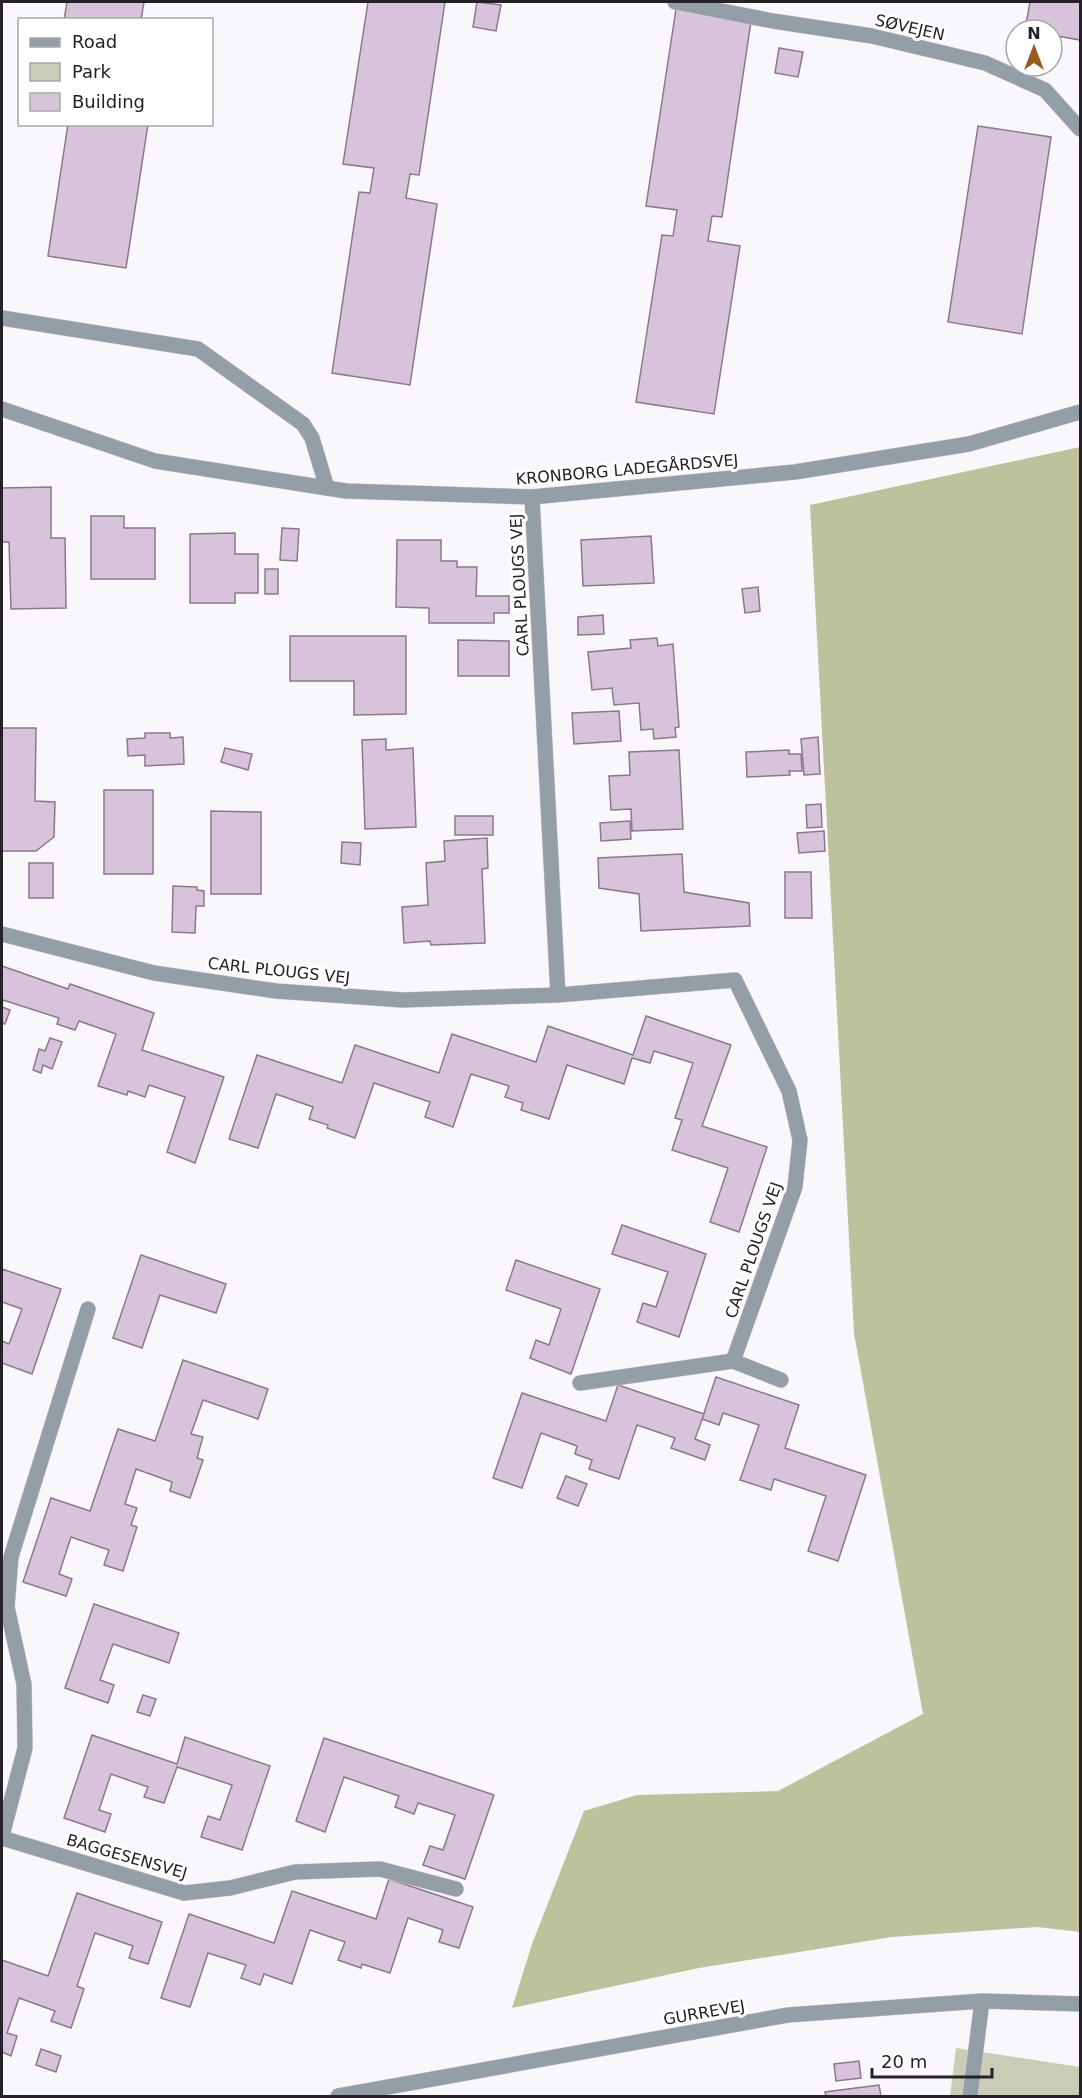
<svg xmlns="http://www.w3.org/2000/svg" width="1082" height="2098" font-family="'DejaVu Sans',sans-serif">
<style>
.green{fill:#cacdb5}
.forest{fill:#bec29c}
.building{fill:#d8c4da;stroke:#8b788c;stroke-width:1.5}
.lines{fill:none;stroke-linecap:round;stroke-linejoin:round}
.service-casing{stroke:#d4d0d6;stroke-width:16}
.minor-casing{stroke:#d4d0d6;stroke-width:16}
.tertiary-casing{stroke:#d4d0d6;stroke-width:16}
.service{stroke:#949ea7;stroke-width:15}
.minor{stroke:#949ea7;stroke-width:15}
.tertiary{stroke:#949ea7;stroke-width:15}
.labels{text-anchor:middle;stroke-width:6;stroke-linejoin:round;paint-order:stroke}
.street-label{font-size:16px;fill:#262029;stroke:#fff}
</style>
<rect width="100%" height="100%" fill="#faf7fc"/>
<path class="green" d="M 956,2048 L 1080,2067 L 1080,2096 L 950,2096 Z"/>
<path class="forest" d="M 1080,447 L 1080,1932 L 1038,1927 L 892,1937 L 699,1968 L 512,2008 L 532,1944 L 584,1811 L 637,1795 L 778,1791 L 923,1714 L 854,1333 L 810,505 Z"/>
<g class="building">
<path d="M 67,2 L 144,2 L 141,20 L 64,20 Z"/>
<path d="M 368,2 L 445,2 L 419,175 L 410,174 L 406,198 L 437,204 L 410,385 L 332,373 L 359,192 L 370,193 L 374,168 L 343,164 Z"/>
<path d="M 477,2 L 501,5 L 496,31 L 473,27 Z"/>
<path d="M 1030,2 L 1080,2 L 1080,40 L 1052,35 L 1052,30 L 1025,30 Z"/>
<path d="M 676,9 L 751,21 L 722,217 L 712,216 L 708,241 L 740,246 L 714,414 L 636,402 L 662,235 L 673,236 L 677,210 L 646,206 Z"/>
<path d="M 779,48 L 803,52 L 798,77 L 775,73 Z"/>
<path d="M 68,124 L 148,124 L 126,268 L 48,256 Z"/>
<path d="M 978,126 L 1051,137 L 1022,334 L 948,322 Z"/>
<path d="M 51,487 L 51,538 L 65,538 L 66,608 L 11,609 L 9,542 L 2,542 L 2,488 Z"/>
<path d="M 91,516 L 124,516 L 124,528 L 155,528 L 155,579 L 91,579 Z"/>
<path d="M 282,528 L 299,529 L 297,561 L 280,560 Z"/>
<path d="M 235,533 L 235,554 L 258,554 L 258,593 L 235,593 L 235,603 L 190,603 L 190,534 Z"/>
<path d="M 651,536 L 654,583 L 583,586 L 581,540 Z"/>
<path d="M 397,540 L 441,540 L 441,561 L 457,561 L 457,567 L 477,567 L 476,596 L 509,596 L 509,613 L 494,613 L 494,623 L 429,623 L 429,608 L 396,607 Z"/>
<rect x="265" y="569" width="13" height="25"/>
<path d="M 758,587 L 760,611 L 745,613 L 742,589 Z"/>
<path d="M 603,615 L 604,634 L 578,635 L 578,617 Z"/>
<path d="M 290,636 L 406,636 L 406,714 L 354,715 L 354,681 L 290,681 Z"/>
<path d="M 657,638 L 658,646 L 673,644 L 679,727 L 675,728 L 676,737 L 654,739 L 653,729 L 641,730 L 639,703 L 614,705 L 612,688 L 592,690 L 588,652 L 631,648 L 630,640 Z"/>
<path d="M 458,640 L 509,641 L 509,676 L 458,676 Z"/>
<path d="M 619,711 L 621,741 L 574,744 L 572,713 Z"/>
<path d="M 2,728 L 36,728 L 35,801 L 55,802 L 54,837 L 36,851 L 2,851 Z"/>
<path d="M 145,733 L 170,733 L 170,738 L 183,737 L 184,764 L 145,766 L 145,755 L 128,756 L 127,739 L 145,738 Z"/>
<path d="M 818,737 L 820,774 L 804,775 L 801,739 Z"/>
<path d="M 386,739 L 386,750 L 413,748 L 416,827 L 365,829 L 362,740 Z"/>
<path d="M 225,748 L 252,754 L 248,770 L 221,762 Z"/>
<path d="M 679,750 L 683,829 L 632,831 L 631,809 L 611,810 L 609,776 L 630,775 L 629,752 Z"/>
<path d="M 789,750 L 789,754 L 801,754 L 802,771 L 789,771 L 790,775 L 747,777 L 746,752 Z"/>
<rect x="104" y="790" width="49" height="84"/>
<path d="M 821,804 L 822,827 L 807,828 L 806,805 Z"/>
<path d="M 211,811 L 261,812 L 261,894 L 211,894 Z"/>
<rect x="455" y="816" width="38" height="19"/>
<path d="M 630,821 L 631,839 L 601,841 L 600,823 Z"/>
<path d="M 824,831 L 825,851 L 799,853 L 797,833 Z"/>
<path d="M 487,838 L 488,868 L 482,869 L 485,943 L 431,945 L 430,941 L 404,943 L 402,907 L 428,905 L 426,863 L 445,861 L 444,841 Z"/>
<path d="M 342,842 L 361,843 L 360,865 L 341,863 Z"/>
<path d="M 682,854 L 684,892 L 749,903 L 750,926 L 641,931 L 639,894 L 599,888 L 598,858 Z"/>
<rect x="29" y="863" width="24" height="35"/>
<path d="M 785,872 L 811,872 L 812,918 L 785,918 Z"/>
<path d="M 173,886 L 197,887 L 197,890 L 204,891 L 204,906 L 196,906 L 195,933 L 172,932 Z"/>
<path d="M 2,966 L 68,989 L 70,984 L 154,1013 L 142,1050 L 224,1077 L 195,1163 L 167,1152 L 185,1097 L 149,1085 L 145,1097 L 128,1091 L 127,1095 L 98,1086 L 116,1034 L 79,1021 L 75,1030 L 57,1024 L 59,1018 L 3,1000 L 2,1006 Z"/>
<path d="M 2,1007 L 10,1010 L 5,1024 L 2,1023 Z"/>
<path d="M 646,1016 L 731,1045 L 702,1126 L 767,1147 L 739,1232 L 710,1222 L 728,1168 L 672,1150 L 682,1120 L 675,1118 L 693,1063 L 654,1051 L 650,1063 L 632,1058 L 624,1084 L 567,1065 L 549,1119 L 521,1110 L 523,1103 L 505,1097 L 509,1086 L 471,1074 L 453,1127 L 425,1117 L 430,1102 L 374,1083 L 355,1138 L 327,1128 L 328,1125 L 309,1119 L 313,1107 L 276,1094 L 258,1148 L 229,1139 L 257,1055 L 342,1083 L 355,1045 L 439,1073 L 452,1034 L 536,1062 L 548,1026 L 633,1055 Z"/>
<path d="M 50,1038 L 62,1042 L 52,1069 L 43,1065 L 41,1073 L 33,1070 L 39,1049 L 45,1051 Z"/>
<path d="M 622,1225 L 706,1254 L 679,1337 L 637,1322 L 643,1303 L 656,1307 L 668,1272 L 612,1254 Z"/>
<path d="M 141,1255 L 226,1284 L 216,1313 L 160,1295 L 142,1348 L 113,1338 Z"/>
<path d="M 516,1260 L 600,1289 L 571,1374 L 530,1358 L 536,1340 L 549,1345 L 561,1309 L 506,1290 Z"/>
<path d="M 2,1269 L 61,1289 L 32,1374 L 2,1363 L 2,1341 L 9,1344 L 22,1309 L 2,1302 Z"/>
<path d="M 183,1360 L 268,1389 L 258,1419 L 203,1400 L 191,1434 L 203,1437 L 197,1458 L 203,1460 L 190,1498 L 170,1491 L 172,1482 L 136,1469 L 125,1504 L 137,1508 L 131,1525 L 137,1527 L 123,1571 L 104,1565 L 109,1550 L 71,1537 L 59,1574 L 72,1579 L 66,1596 L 23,1582 L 51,1498 L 90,1511 L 118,1429 L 155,1441 Z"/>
<path d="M 716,1377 L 799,1405 L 785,1448 L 866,1475 L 838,1561 L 808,1551 L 826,1496 L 774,1479 L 771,1490 L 740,1480 L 759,1425 L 723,1413 L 719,1425 L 702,1419 Z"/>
<path d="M 618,1385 L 704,1414 L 695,1439 L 710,1445 L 705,1460 L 671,1448 L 675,1438 L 637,1425 L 619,1479 L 589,1469 L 592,1460 L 575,1454 L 577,1446 L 541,1433 L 522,1488 L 493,1478 L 522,1393 L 606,1421 Z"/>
<path d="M 566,1476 L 587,1484 L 578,1506 L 557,1498 Z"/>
<path d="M 94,1604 L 179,1633 L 169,1663 L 113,1644 L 100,1680 L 114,1685 L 108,1703 L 65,1688 Z"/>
<path d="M 143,1695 L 156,1699 L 150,1716 L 137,1712 Z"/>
<path d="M 92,1735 L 177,1764 L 185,1737 L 270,1766 L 242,1850 L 201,1837 L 208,1816 L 220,1820 L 232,1785 L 177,1767 L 164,1803 L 144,1797 L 148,1787 L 111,1774 L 99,1810 L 111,1814 L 105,1832 L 64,1818 Z"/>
<path d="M 324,1738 L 494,1795 L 465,1879 L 423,1865 L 430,1846 L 443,1850 L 455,1815 L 418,1803 L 414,1814 L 395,1807 L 399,1796 L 344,1777 L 325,1832 L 296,1821 Z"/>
<path d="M 389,1879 L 473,1907 L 459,1948 L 439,1942 L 443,1930 L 408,1918 L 390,1973 L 362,1964 L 361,1968 L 338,1960 L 345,1942 L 310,1930 L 292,1984 L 264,1974 L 260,1985 L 241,1978 L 246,1965 L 208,1953 L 190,2007 L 161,1998 L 189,1914 L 274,1943 L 292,1891 L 376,1919 Z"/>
<path d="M 77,1893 L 162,1922 L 148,1964 L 129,1958 L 133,1946 L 95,1933 L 77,1986 L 84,1989 L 71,2028 L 51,2021 L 55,2011 L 19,1998 L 7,2033 L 17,2036 L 11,2056 L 2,2052 L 2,1960 L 48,1976 Z"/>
<path d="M 41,2049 L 61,2056 L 56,2072 L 36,2065 Z"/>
<path d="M 859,2061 L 861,2078 L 836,2081 L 834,2064 Z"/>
<path d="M 879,2085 L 881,2096 L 826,2096 L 825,2092 Z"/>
</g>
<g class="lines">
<defs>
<path id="service" d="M 2,318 L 198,349 L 303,424 L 312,438 L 327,488"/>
<g id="minor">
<path d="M 675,2 L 773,21 L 872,36 L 985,63 L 1045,90 L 1080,129"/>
<path d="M 532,497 L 558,995"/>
<path d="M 2,934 L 154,973 L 276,991 L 402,1000 L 558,995 L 735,980 L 789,1091 L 800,1140 L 795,1187 L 733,1361"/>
<path d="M 580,1383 L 733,1361 L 781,1380"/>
<path d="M 2,1836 L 25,1748 L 24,1684 L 7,1607 L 11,1557 L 88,1309"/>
<path d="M 2,1838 L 184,1893 L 230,1888 L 295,1872 L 380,1869 L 456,1889"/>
<path d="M 970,2096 L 982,2001"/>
</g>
<g id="tertiary">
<path d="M 2,409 L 155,461 L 346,491 L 532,497 L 795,472 L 969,444 L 1080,412"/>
<path d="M 338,2096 L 788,2015 L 982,2001 L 1080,2004"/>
</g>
</defs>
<use href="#service" class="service-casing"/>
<use href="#minor" class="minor-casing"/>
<use href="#tertiary" class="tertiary-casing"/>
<use href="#service" class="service"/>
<use href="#minor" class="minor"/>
<use href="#tertiary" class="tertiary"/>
</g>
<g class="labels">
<g class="street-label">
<text transform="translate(910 27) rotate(13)" y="6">SØVEJEN</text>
<text transform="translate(627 469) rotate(-5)" y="6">KRONBORG LADEGÅRDSVEJ</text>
<text transform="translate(519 585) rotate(-93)" y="6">CARL PLOUGS VEJ</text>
<text transform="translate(279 970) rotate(6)" y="6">CARL PLOUGS VEJ</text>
<text transform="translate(753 1250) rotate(-71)" y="6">CARL PLOUGS VEJ</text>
<text transform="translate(127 1856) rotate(16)" y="6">BAGGESENSVEJ</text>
<text transform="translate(704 2012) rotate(-10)" y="6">GURREVEJ</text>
</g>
</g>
<rect width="1082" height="2098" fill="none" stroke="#262029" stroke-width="6"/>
<rect x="18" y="18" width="195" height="108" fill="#ffffff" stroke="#a8a6a9" stroke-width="1.5"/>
<rect x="30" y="38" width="30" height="9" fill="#949ea7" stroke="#a8a6a9" stroke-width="1.5"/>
<text x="72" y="48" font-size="18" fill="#262029">Road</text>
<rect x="30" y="63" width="30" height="18" fill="#cacdb5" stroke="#a8a6a9" stroke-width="1.5"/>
<text x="72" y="78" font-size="18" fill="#262029">Park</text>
<rect x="30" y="93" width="30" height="18" fill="#d8c4da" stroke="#a8a6a9" stroke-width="1.5"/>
<text x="72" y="108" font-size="18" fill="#262029">Building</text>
<g transform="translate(1034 48)"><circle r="28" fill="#ffffff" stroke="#a8a6a9" stroke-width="1.5"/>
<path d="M0-4.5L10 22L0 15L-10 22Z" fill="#975b1d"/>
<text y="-9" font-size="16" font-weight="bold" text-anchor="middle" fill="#262029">N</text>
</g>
<path d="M872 2068v9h120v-9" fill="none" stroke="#262029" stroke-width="3"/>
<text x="881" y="2068" font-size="18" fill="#262029" stroke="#ffffff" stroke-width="4.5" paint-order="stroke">20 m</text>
</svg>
